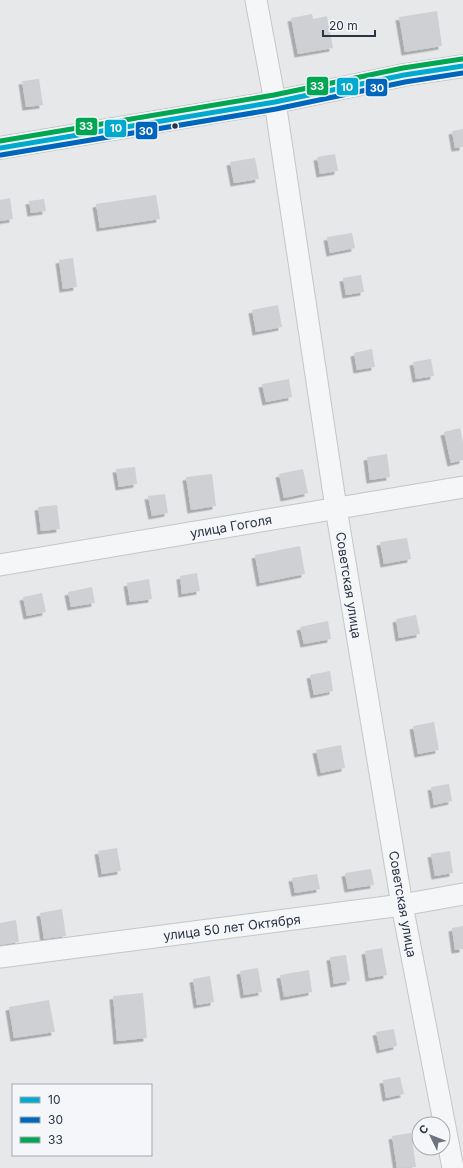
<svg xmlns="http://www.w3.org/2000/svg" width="463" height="1168" font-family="Inter,sans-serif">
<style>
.building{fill:#ced0d3;filter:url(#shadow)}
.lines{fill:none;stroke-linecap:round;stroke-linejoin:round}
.minor-casing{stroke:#c4c6c8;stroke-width:23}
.secondary-casing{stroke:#c4c6c8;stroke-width:24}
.minor{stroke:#f5f6f7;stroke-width:21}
.secondary{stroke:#f8f8f8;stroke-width:22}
.bus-1-casing{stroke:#f4f6f9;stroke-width:8}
.bus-2-casing{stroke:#f4f6f9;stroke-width:8}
.bus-3-casing{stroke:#f4f6f9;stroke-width:8}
.bus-1{stroke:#00a9ce;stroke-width:5}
.bus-2{stroke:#0065bd;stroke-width:5}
.bus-3{stroke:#00a651;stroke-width:5}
.bus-dot{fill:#2b3445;stroke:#f4f6f9;stroke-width:1.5}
.labels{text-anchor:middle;stroke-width:3.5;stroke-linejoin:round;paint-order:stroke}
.street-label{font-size:13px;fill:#2b3445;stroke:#f4f6f9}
.line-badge{stroke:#f4f6f9;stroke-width:1.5}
.badge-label{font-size:11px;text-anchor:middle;font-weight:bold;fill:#fff}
</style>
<defs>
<filter id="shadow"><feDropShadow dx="-3.5" dy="3.5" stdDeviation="0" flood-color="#0004"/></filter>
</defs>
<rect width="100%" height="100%" fill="#e6e8ea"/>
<g class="building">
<path d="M 437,11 L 442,46 L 405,52 L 399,17 Z"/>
<path d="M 312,14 L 313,19 L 327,16 L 333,48 L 298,54 L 291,18 Z"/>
<path d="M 39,79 L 43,105 L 26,107 L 22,81 Z"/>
<path d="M 463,129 L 463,147 L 455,148 L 452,131 Z"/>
<path d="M 335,154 L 338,171 L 320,174 L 317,157 Z"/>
<path d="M 255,158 L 259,179 L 234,183 L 230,162 Z"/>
<path d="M 156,195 L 160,219 L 100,228 L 96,204 Z"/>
<path d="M 10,198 L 13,219 L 0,221 L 0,200 Z"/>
<path d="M 44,199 L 46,211 L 31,213 L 29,201 Z"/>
<path d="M 352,233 L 355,248 L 330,253 L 327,237 Z"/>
<path d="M 73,258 L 77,287 L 63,289 L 59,260 Z"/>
<path d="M 361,275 L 364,292 L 346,295 L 343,278 Z"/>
<path d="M 278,305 L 282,327 L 256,332 L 252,310 Z"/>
<path d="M 372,349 L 375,367 L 357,370 L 354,353 Z"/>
<path d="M 431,359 L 434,376 L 416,379 L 413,362 Z"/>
<path d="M 289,379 L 292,397 L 266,402 L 262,384 Z"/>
<path d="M 460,428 L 463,442 L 463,460 L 451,463 L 444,432 Z"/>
<path d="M 387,454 L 390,477 L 370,480 L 367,457 Z"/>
<path d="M 135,467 L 137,484 L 119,487 L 116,469 Z"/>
<path d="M 303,469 L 308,493 L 284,498 L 279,474 Z"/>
<path d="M 212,474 L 216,506 L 191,510 L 186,477 Z"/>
<path d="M 165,494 L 168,513 L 152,516 L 148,496 Z"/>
<path d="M 57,505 L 60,529 L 41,531 L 38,507 Z"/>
<path d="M 407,538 L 411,559 L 384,564 L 380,542 Z"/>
<path d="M 300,546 L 305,574 L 260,583 L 255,555 Z"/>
<path d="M 197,573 L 200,591 L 182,594 L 180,576 Z"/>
<path d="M 149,579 L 152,599 L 130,602 L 127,583 Z"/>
<path d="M 92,587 L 95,603 L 71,607 L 68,592 Z"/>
<path d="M 42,593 L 46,612 L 27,616 L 23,597 Z"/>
<path d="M 416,615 L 420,634 L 399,638 L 396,619 Z"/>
<path d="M 328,621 L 331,639 L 304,644 L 300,627 Z"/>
<path d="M 330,671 L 333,691 L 314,695 L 310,675 Z"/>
<path d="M 434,722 L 439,750 L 418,754 L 413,726 Z"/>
<path d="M 341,745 L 345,768 L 321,773 L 316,750 Z"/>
<path d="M 449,784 L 452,801 L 434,805 L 431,787 Z"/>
<path d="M 117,848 L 121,871 L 102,874 L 98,851 Z"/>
<path d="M 450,851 L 453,873 L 435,876 L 431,854 Z"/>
<path d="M 371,869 L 374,885 L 348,889 L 345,873 Z"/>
<path d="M 317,874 L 320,889 L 295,893 L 292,878 Z"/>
<path d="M 62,909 L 66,936 L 44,939 L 40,913 Z"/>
<path d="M 16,920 L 19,942 L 0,945 L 0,923 Z"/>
<path d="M 463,926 L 463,949 L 455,950 L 452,928 Z"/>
<path d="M 382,948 L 387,975 L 369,978 L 365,951 Z"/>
<path d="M 346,955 L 350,981 L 334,984 L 330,957 Z"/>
<path d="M 258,968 L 262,992 L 244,995 L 240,971 Z"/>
<path d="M 309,970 L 312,992 L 284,997 L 280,975 Z"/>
<path d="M 210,976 L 214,1002 L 197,1005 L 193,979 Z"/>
<path d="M 143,993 L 147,1038 L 117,1041 L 113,996 Z"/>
<path d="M 49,1000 L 55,1032 L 14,1038 L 9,1007 Z"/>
<path d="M 394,1029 L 397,1046 L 380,1050 L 376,1032 Z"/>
<path d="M 400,1077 L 404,1094 L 386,1098 L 383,1080 Z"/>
<path d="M 411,1133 L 416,1167 L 397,1168 L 392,1136 Z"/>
</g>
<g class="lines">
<defs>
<g id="minor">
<path d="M 256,0 L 275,102 L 336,508 L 402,905 L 453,1168"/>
<path d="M 0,565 L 463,487"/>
<path d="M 0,957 L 402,905 L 463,894"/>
</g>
<path id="secondary" d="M 0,148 L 275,102 L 404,75 L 463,66"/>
</defs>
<use href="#minor" class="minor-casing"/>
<use href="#secondary" class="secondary-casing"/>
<use href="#minor" class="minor"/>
<use href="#secondary" class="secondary"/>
<defs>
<path id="bus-1" d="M 0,148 L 275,102 L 404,75 L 463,66"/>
<path id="bus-2" d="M 1,155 L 276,109 L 405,82 L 463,73"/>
<path id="bus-3" d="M 0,141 L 274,95 L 403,68 L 462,59"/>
</defs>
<use href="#bus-1" class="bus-1-casing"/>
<use href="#bus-2" class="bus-2-casing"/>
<use href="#bus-3" class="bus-3-casing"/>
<use href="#bus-1" class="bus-1"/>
<use href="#bus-2" class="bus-2"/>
<use href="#bus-3" class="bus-3"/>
</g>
<circle class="bus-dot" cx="175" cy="126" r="3.5"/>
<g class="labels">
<g class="street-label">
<text transform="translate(231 526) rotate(-10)" y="5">улица Гоголя</text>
<text transform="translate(349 585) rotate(81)" y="5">Советская улица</text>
<text transform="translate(403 904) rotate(80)" y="5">Советская улица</text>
<text transform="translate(232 927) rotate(-7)" y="5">улица 50 лет Октября</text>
</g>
</g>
<g class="line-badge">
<rect x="306" y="76" width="23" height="20" rx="4" fill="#00a651"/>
<rect x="336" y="77" width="23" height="19" rx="4" fill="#00a9ce"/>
<rect x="365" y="78" width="23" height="19" rx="4" fill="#0065bd"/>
<rect x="75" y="117" width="23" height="19" rx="4" fill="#00a651"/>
<rect x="104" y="119" width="23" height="19" rx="4" fill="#00a9ce"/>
<rect x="135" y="121" width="23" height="19" rx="4" fill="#0065bd"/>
</g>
<g class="badge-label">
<text x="317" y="90">33</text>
<text x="347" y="91">10</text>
<text x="377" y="92">30</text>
<text x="86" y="130">33</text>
<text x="116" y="132">10</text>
<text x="146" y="135">30</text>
</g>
<rect x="12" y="1084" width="140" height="72" fill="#f4f6f9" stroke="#a4a8b1"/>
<rect x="20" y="1097" width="20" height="6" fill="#00a9ce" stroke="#a4a8b1"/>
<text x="48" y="1104" font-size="12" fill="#2b3445">10</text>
<rect x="20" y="1117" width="20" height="6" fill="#0065bd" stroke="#a4a8b1"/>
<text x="48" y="1124" font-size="12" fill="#2b3445">30</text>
<rect x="20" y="1137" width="20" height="6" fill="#00a651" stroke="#a4a8b1"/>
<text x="48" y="1144" font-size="12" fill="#2b3445">33</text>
<g transform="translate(431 1136) rotate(313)"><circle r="19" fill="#f4f6f9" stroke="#a4a8b1"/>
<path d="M0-3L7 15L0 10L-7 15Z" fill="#6c737f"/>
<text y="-6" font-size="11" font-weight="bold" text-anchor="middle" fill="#2b3445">С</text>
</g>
<path d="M323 30v6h52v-6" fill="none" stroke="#2b3445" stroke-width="2"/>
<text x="329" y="30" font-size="12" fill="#2b3445" stroke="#f4f6f9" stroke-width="3" paint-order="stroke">20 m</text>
</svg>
